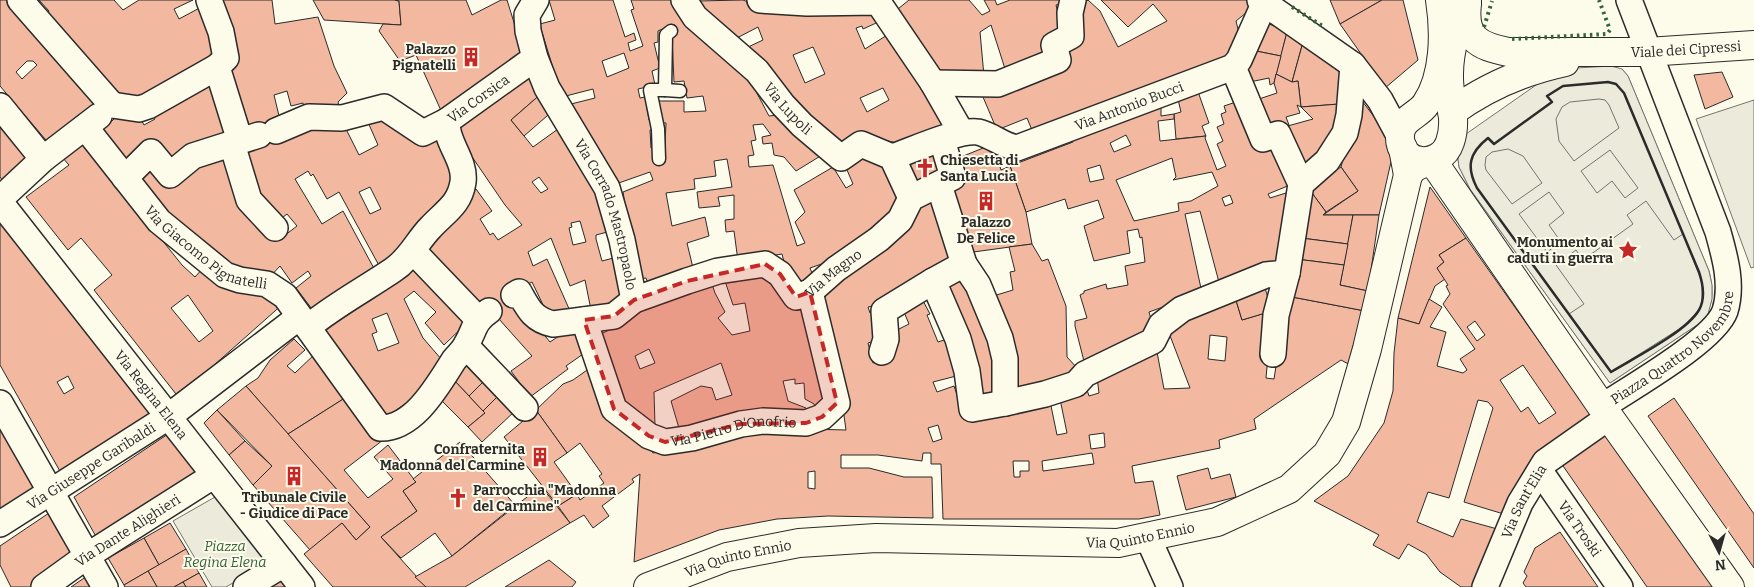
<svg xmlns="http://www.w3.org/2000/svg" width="1754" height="587" font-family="Bitter,serif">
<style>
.green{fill:#ecebdb;stroke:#74746e}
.parking{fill:#eceadb;stroke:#74746e;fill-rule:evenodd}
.building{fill:#f2b8a0;stroke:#2b2b2b;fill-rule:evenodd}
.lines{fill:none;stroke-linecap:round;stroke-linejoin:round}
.lane-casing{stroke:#2b2b2b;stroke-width:15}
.street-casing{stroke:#2b2b2b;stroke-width:28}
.secondary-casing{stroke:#2b2b2b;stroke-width:30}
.lane{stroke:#fdfbea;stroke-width:12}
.street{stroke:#fdfbea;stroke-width:25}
.secondary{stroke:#fdfbea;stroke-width:28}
.hedge{stroke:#34623c;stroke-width:4;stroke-dasharray:2.5 4;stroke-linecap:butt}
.wall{stroke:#2b2b2b;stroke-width:2.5}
.marked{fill:#c62828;fill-opacity:0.2;stroke:#c62828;stroke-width:4;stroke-dasharray:10 6;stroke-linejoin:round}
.labels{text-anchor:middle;stroke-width:4;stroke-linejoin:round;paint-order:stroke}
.poi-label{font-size:14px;font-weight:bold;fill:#2b2b2b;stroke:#fdfbea;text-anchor:end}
.street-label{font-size:14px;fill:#2b2b2b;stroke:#fdfbea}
.park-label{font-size:14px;font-style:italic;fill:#34623c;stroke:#fdfbea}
</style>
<rect width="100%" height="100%" fill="#fdfbea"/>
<g class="green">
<path d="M 1622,69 L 1628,76 L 1709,271 C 1714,290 1714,307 1700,323 L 1610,383 L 1470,189 L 1459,167 L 1458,159 Z"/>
<path d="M 215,497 L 267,563 L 226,587 L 212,587 L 173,521 Z"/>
</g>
<g class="parking">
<path d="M 1611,66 L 1622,69 L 1628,76 L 1709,271 L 1712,285 L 1712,299 L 1708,314 L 1700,323 L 1610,383 L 1470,189 L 1459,167 L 1458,159 L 1459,149 L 1466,134 L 1559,69 ZM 1599,99 L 1605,100 L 1609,105 L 1619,128 L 1574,161 L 1559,141 L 1556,119 L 1562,107 L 1570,102 ZM 1508,149 L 1523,156 L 1542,183 L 1512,204 L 1486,170 L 1485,165 L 1486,157 L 1492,152 ZM 1610,150 L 1638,188 L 1625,198 L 1612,181 L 1597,193 L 1581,171 ZM 1549,192 L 1564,213 L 1549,225 L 1561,242 L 1547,252 L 1519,214 ZM 1646,201 L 1674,240 L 1683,234 L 1702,282 L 1702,301 L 1700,309 L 1684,326 L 1611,372 L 1569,314 L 1584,304 L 1556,265 L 1576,250 L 1583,260 L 1633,224 L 1627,215 Z"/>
<path d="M 1754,100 L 1754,267 L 1751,268 L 1696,119 Z"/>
</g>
<g class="building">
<path d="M 0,0 L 9,0 L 101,99 L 51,146 L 0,86 ZM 27,61 L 33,61 L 37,65 L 22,79 L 16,72 Z"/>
<path d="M 39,0 L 114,0 L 123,10 L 139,0 L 193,0 L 174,9 L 179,19 L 205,5 L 222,53 L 154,98 L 121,102 L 46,15 L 49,11 Z"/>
<path d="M 221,0 L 272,0 L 275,24 L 318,17 L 334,66 L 347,93 L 338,102 L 341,113 L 305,112 L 303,103 L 291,106 L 287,91 L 274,95 L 281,124 L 294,131 L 342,121 L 359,155 L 378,145 L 367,120 L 387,114 L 440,129 L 456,164 L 453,198 L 382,271 L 339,192 L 327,199 L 313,174 L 311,176 L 308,171 L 295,179 L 322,224 L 343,211 L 377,274 L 315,313 L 296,288 L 311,276 L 308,271 L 292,283 L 280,266 L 268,279 L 241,267 L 236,275 L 164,216 L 98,135 L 123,110 L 138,114 L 144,125 L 155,119 L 150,110 L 213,80 L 234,137 L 226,150 L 244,199 L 280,239 L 297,226 L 287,214 L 278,221 L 254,191 L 239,148 L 251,131 L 228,64 ZM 370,187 L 381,209 L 370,214 L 359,192 Z"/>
<path d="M 313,0 L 395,0 L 399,1 L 401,25 L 324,20 Z"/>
<path d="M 395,0 L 466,0 L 472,15 L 501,0 L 507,0 L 525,58 L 443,115 L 416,55 L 400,61 L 379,31 L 383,24 L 401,25 L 399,1 Z"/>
<path d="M 549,0 L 613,0 L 625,37 L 634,33 L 636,40 L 628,43 L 630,51 L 643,46 L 631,10 L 634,9 L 631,0 L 677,0 L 751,82 L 769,116 L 778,115 L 822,155 L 796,171 L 784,157 L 774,155 L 772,143 L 763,144 L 762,137 L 771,135 L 763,124 L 753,125 L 756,140 L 751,141 L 754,155 L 748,156 L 749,167 L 773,165 L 797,246 L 805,243 L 795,222 L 805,212 L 794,190 L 833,167 L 846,188 L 853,184 L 844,163 L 861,152 L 884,156 L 907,199 L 839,258 L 810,268 L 816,283 L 800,290 L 788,277 L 782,254 L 738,261 L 734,231 L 726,232 L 725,220 L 734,219 L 734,195 L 718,197 L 720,206 L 699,208 L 697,192 L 732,187 L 727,159 L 714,161 L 716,176 L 694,179 L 695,189 L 666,193 L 672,226 L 705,217 L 709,236 L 687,243 L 695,276 L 650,290 L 646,278 L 637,279 L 623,192 L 653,180 L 650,172 L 613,185 L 582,121 L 579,123 L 571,104 L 595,98 L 593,89 L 562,97 L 541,29 L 540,24 L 555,20 ZM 669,26 L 672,35 L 674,82 L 684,81 L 687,98 L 703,96 L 706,111 L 684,112 L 684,101 L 657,101 L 660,123 L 666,123 L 664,164 L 656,164 L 656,147 L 651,148 L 650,130 L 654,130 L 654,119 L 649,120 L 645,97 L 640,98 L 638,89 L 655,85 L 652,71 L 660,68 L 654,43 L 658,42 L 658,31 ZM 624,53 L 629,68 L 607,77 L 602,61 Z"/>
<path d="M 743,0 L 753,4 L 872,7 L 885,19 L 863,29 L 862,26 L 856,28 L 865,49 L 892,32 L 946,131 L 898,143 L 878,139 L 841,150 L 744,49 L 763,40 L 758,27 L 733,40 L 697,1 ZM 813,47 L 825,74 L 805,83 L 793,55 ZM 883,88 L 889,100 L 867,112 L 860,98 Z"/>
<path d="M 909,0 L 969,0 L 982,15 L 990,11 L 984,0 L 995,0 L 997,5 L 1010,0 L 1069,0 L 1070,2 L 1056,5 L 1063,35 L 1052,58 L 1007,75 L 991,25 L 980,32 L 984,76 L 934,74 L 893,13 Z"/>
<path d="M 1088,0 L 1100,11 L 1118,47 L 1167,21 L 1153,4 L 1128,27 L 1101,0 L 1253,0 L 1257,4 L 1236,21 L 1241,42 L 1235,58 L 1034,135 L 1027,118 L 997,130 L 983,97 L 1064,62 L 1074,12 Z"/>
<path d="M 1330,0 L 1382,0 L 1340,24 Z"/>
<path d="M 1382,0 L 1403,0 L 1418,60 L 1385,88 L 1340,24 Z"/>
<path d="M 1265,22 L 1287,32 L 1281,56 L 1251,50 Z"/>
<path d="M 1287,32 L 1303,42 L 1292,82 L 1276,74 Z"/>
<path d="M 1303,42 L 1341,68 L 1339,104 L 1301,107 L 1298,81 L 1292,82 Z"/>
<path d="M 1251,50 L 1281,56 L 1274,83 L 1270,85 L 1269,78 L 1245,83 Z"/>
<path d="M 1722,72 L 1733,97 L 1705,109 L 1694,75 Z"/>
<path d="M 1276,74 L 1292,82 L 1298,81 L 1301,107 L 1297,105 L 1300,113 L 1286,117 L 1289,125 L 1266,134 L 1253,101 L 1277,93 L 1274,83 Z"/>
<path d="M 528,75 L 542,93 L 511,120 L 533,147 L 565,124 L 615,230 L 596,235 L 596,239 L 602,261 L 621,256 L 623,298 L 614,307 L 591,310 L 585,280 L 570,286 L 551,238 L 528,252 L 533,266 L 547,259 L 570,311 L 547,313 L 532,282 L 511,293 L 513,297 L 550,342 L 574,326 L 586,352 L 566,366 L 568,369 L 530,397 L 511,371 L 532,356 L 490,309 L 486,312 L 423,253 L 463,198 L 476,189 L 492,211 L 480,219 L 490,235 L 493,233 L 498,240 L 522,225 L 505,205 L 455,132 ZM 539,177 L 548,189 L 541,193 L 532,182 ZM 580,221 L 586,242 L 573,245 L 569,228 L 572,227 L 571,223 Z"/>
<path d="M 1196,86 L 1209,123 L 1202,126 L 1206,136 L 1176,139 L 1174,114 L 1181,112 L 1177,95 Z"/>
<path d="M 542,93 L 555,109 L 524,136 L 511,120 Z"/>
<path d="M 1359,97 L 1395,144 L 1379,215 L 1323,215 L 1358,191 L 1341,167 Z"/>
<path d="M 1161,99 L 1161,116 L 1174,114 L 1174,119 L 1158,121 L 1160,141 L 1206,136 L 1205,138 L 1217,170 L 1226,166 L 1217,144 L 1223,141 L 1217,127 L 1224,124 L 1221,114 L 1226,112 L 1224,106 L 1242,100 L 1295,183 L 1268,194 L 1270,198 L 1286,193 L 1289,205 L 1280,262 L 1220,286 L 1200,211 L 1185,214 L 1202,293 L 1149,312 L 1155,333 L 1086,369 L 1075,326 L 1075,321 L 1087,318 L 1080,295 L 1084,293 L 1084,291 L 1106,284 L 1107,289 L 1128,285 L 1125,266 L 1145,262 L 1142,237 L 1140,238 L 1138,229 L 1127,231 L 1130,253 L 1094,261 L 1084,226 L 1104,218 L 1098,200 L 1068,209 L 1065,199 L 1026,212 L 1010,166 L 1073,142 L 1070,133 ZM 1126,135 L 1131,145 L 1114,152 L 1110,143 ZM 1172,158 L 1176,177 L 1173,180 L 1212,172 L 1218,186 L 1191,201 L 1178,203 L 1179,211 L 1134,221 L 1116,180 ZM 1100,165 L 1104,179 L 1090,182 L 1087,169 ZM 1230,195 L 1233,203 L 1225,206 L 1222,198 Z"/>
<path d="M 1339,104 L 1341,130 L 1302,167 L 1284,127 L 1313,119 L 1301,107 Z"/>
<path d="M 0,116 L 35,160 L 5,184 L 0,177 Z"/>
<path d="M 88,137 L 162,240 L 182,265 L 195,277 L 204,267 L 233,292 L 241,283 L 284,303 L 213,366 L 176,394 L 94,290 L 112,275 L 81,238 L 68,250 L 26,197 L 69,165 L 62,157 ZM 188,295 L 213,331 L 199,342 L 171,308 Z"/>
<path d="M 993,144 L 1001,170 L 1010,166 L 1026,212 L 1032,244 L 966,253 L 948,189 L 956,159 Z"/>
<path d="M 939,149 L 948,174 L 911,187 L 902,162 Z"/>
<path d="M 1341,167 L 1358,191 L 1326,212 L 1309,189 Z"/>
<path d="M 1430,187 L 1466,238 L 1439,255 L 1444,262 L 1437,268 L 1445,279 L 1435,286 L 1419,324 L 1398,318 Z"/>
<path d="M 1309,189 L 1326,212 L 1323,215 L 1353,215 L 1348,244 L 1301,238 Z"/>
<path d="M 937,194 L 959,261 L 878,305 L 868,307 L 870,313 L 873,312 L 878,340 L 868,343 L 873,363 L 892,357 L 891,333 L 909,324 L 901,305 L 920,295 L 930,314 L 927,315 L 938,342 L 953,337 L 964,374 L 933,382 L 937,392 L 954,386 L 965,418 L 1050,401 L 1057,435 L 1067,433 L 1060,399 L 1087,390 L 1089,396 L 1099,393 L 1097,377 L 1157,352 L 1164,389 L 1190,388 L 1169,333 L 1207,306 L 1235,297 L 1242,320 L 1272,311 L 1266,378 L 1274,379 L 1287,296 L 1365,311 L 1352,366 L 1341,360 L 1254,419 L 1256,429 L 1219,440 L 1220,448 L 1132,466 L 1135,483 L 1153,481 L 1160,515 L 1139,519 L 943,519 L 941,464 L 931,464 L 931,453 L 923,453 L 922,461 L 878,455 L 841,455 L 841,468 L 869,468 L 904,477 L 932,477 L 933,518 L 828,516 L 777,519 L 719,530 L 634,562 L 640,474 L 632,479 L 634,482 L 602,506 L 609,516 L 593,528 L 584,515 L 570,523 L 558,506 L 577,494 L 580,500 L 604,483 L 599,476 L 602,474 L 580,443 L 567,453 L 536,410 L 563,384 L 573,380 L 590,368 L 653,453 L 767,432 L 767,428 L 846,430 L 838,372 L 822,294 L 856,267 L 901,237 L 897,230 L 920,204 ZM 1210,335 L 1227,337 L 1225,361 L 1208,359 ZM 938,425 L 942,439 L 933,442 L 928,428 ZM 1104,433 L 1105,447 L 1091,449 L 1089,435 ZM 1092,453 L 1094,464 L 1043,471 L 1042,461 ZM 1013,461 L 1029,461 L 1029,471 L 1020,471 L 1020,477 L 1014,477 ZM 815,471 L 815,489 L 808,488 L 808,472 Z"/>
<path d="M 0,215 L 153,411 L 61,473 L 0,365 ZM 68,376 L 74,388 L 64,394 L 57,382 Z"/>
<path d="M 1353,215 L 1379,215 L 1368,291 L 1340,285 Z"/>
<path d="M 1301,238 L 1348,244 L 1344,265 L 1296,259 Z"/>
<path d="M 1466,238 L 1594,419 L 1507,515 L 1464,502 L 1493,408 L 1488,402 L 1478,400 L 1449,498 L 1428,492 L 1417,522 L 1453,537 L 1461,519 L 1501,530 L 1476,587 L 1461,587 L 1440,572 L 1426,554 L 1408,544 L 1399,559 L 1373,545 L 1379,535 L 1314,501 L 1348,476 L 1384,423 L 1393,391 L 1394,353 L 1398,318 L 1419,324 L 1429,299 L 1442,307 L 1430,327 L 1446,332 L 1437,366 L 1463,373 L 1467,370 L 1460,359 L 1475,349 L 1443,304 L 1450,294 L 1446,286 L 1448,285 L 1437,268 L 1444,262 L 1439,255 ZM 1475,321 L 1485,335 L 1477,341 L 1467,327 ZM 1523,365 L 1556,413 L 1539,424 L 1528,407 L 1521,412 L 1500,380 Z"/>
<path d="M 1032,244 L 1042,261 L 1048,259 L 1066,306 L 1067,357 L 1078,369 L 1064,384 L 1013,397 L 990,297 L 1013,290 L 1010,272 L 1015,271 L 1009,247 Z"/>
<path d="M 1296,259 L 1344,265 L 1340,285 L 1368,291 L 1365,311 L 1287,296 Z"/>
<path d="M 416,264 L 472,318 L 444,345 L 425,323 L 436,312 L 414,291 L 404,299 L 423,338 L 442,360 L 418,395 L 383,419 L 321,327 ZM 387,313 L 399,343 L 378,351 L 372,334 L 377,332 L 372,319 Z"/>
<path d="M 771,274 L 808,306 L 826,407 L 817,410 L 814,404 L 805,399 L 804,383 L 795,384 L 795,379 L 783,381 L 788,401 L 806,408 L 804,417 L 681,435 L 671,401 L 701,386 L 712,388 L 716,400 L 732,395 L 721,363 L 654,392 L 655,426 L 620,407 L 599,335 L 619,325 L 655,297 L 710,278 L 715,293 L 725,312 L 718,318 L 732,335 L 750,331 L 745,303 L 733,305 L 723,275 ZM 649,349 L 655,363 L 640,369 L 635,356 Z"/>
<path d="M 968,275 L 987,340 L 997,337 L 998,399 L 975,403 L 944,284 Z"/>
<path d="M 1265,288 L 1272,311 L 1242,320 L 1235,297 Z"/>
<path d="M 294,339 L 305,350 L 287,366 L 295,373 L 317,352 L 348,396 L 288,434 L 246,386 L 258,378 L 270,360 Z"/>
<path d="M 468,364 L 484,381 L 469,396 L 453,379 Z"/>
<path d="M 453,379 L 485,413 L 468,427 L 440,399 Z"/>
<path d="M 484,381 L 498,396 L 483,411 L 469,396 Z"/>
<path d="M 246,386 L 370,527 L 356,540 L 342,523 L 310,550 L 253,485 L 272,466 L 217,410 Z"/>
<path d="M 348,396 L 383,440 L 344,470 L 368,498 L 393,479 L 374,457 L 388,445 L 416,482 L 403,491 L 417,511 L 381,537 L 426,587 L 333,587 L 304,554 L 342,523 L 356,540 L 370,527 L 288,434 Z"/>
<path d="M 498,396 L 515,411 L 482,442 L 468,427 L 485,413 L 483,411 Z"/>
<path d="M 1674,398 L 1754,514 L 1754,568 L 1648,416 Z"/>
<path d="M 217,410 L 245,441 L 229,455 L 204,423 Z"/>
<path d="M 536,410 L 567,453 L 554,462 L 577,494 L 558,506 L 504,437 Z"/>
<path d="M 0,417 L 38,487 L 0,512 Z"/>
<path d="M 1605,433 L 1715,587 L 1647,587 L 1561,463 Z"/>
<path d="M 168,434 L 201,473 L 99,542 L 74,497 Z"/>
<path d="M 245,441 L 272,466 L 253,485 L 229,455 Z"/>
<path d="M 460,442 L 515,505 L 452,556 L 435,533 L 401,558 L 381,537 L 417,511 L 403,491 L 416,482 L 413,479 Z"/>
<path d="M 1208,468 L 1211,479 L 1230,474 L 1236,497 L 1186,510 L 1177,476 Z"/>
<path d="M 541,486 L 570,523 L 465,587 L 426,587 L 415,577 L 452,556 Z"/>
<path d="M 52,511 L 77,556 L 31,587 L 11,587 L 0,565 L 0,546 Z"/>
<path d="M 170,523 L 186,549 L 159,565 L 144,538 Z"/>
<path d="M 1560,532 L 1598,587 L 1526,587 L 1523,583 L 1527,576 L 1524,572 L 1535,548 Z"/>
<path d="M 144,538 L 159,565 L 124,585 L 108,558 Z"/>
<path d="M 186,549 L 199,573 L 174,587 L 157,587 L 148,571 Z"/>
<path d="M 549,560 L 576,582 L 572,587 L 505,587 Z"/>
<path d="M 148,571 L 157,587 L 125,587 L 124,585 Z"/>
<path d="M 199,573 L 207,587 L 186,587 L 183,582 Z"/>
<path d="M 87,576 L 93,587 L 71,587 Z"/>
<path d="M 283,578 L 290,587 L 267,587 Z"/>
<path d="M 183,582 L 186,587 L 174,587 Z"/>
</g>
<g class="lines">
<defs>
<g id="lane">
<path d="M 665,90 L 680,91"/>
<path d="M 659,159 L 658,129 L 650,90 L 665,90 L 666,35 L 671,31"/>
</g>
<g id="street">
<path d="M 20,0 L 112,105"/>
<path id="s1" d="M 536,0 L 527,15 L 528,31 L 535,58 L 547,88 L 607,188 L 622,240 L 634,300"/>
<path id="s2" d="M 684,0 L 695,17 L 757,71 L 783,105 L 802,125 L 841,158 L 861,144 L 892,157 L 911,198"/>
<path d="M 760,0 L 807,3 L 878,2 L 933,83 L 961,132"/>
<path d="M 1260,0 L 1353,65 L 1380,100 L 1400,137"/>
<path d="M 217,67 L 240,141"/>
<path d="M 1233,67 L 1263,139 L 1278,134 L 1301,184"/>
<path d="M 933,83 L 998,84 L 1058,60 L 1054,45 L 1071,36 L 1070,13 L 1073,0"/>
<path d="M 112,105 L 139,109 L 148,106 L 217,67 L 226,58 L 221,32 L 209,0"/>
<path d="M 0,106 L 43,159"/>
<path id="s3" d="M 85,127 L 159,221 L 225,275 L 240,280 L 267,284 L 285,296 L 380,428 C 414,429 438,385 454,360 C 458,355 463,351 466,345 C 475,330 473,322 489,311"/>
<path d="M 276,131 L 309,117 L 342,118 L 384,107 L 423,133 L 447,121"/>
<path d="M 232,144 L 249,200 L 275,228"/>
<path id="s4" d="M 892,157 C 913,150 958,129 978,132 C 992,135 1003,146 1017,148 L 1233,67 L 1239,60 L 1264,4"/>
<path d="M 125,178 L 151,152 L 170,175 L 193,156 L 259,135"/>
<path d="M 939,185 L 964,264 L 978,285 L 1000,338 L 1005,359 L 1005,403 L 1045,394 L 1076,384 L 1085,374 L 1153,341 L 1161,325 L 1182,309 L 1266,275 L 1287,273 L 1301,184 L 1327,161 L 1345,133 L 1349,115 L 1353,65"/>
<path d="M 0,199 L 43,159 L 99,116"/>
<path id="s5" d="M 0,202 L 302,587"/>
<path d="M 413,251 L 478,319"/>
<path d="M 964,264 L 933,281 L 958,339 L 967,371 L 972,409 L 1005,403"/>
<path id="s6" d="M 514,295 L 519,292 C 528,308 533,320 553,324 L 614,316 L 634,300 L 687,281 L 718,271 L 765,264 L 780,274 L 796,297 L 810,292 L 836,269 L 879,239 L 900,220 L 911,198 L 953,177 L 942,140"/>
<path id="s7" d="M 584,320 L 614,409 L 649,436 L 665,442 L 692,438 L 741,424 L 763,421 L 806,423 L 822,417 L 837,403 L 810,292"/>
<path id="s8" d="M 308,327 C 335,305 365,289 393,270 C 410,259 417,241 431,227 C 445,212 460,204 463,182 C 466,160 445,142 447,121 L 535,58"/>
<path d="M 466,346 L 525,408"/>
<path d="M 882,352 L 886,339 L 884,311 L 933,281"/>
<path d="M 1273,354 L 1276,315 L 1287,273"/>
<path d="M 0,403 L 105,587"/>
<path id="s9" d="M 1602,407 C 1630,388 1714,341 1725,311 C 1733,285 1725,257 1718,232 L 1629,0"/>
<path id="s10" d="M 1540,471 L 1620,587"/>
<path id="s11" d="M 0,524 L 168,417 L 299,317"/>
<path d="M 1148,538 L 1170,587"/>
<path id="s12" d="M 44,587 L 87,556 L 213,476"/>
<path d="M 246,587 L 284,564"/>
<path id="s13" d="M 1485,587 L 1520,503 L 1545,462 L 1609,417"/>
</g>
<g id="secondary">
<path d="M 1440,0 C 1445,32 1445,76 1426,104 C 1418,116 1401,118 1400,135 C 1398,167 1441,170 1450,142 C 1458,120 1448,96 1449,74 C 1449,48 1458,24 1467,0"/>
<path id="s14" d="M 1467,4 C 1463,38 1478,46 1508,52 L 1647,52 L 1754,45"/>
<path d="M 1452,112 C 1487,86 1523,71 1565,62"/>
<path d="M 1408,175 L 1413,168 L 1426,162 L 1436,166 L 1602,407 L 1730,587"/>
<path id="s15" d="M 648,587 L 727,557 L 799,543 L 876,538 L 1118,543 L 1217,522 L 1289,489 L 1327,454 L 1346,422 L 1367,349 L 1408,175 L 1403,148"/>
</g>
</defs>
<use href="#lane" class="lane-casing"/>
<use href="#street" class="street-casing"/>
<use href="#secondary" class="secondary-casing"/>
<use href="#lane" class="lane"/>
<use href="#street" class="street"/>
<use href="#secondary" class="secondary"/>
<g class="hedge">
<path d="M 1292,7 L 1324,27"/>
<path d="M 1484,27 L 1492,1"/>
<path d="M 1512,39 L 1607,34 L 1610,30 L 1599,0"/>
</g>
<path class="wall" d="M 1608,82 L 1616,84 L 1624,93 L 1699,272 C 1703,284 1706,298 1699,310 C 1686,332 1634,358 1611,372 L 1477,188 C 1466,167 1469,153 1488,138 L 1494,144 L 1552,102 L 1547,96 L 1563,86 Z"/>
</g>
<path class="marked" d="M 765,264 L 780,274 L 796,297 L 810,292 L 837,403 L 822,417 L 806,423 L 741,424 L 665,442 L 649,436 L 614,409 L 584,320 L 614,316 L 634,300 L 687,281 Z"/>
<defs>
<symbol id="building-bare" viewBox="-9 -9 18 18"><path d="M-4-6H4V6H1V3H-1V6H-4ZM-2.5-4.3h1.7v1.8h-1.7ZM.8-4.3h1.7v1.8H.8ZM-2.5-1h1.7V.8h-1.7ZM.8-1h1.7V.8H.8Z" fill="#c62828" stroke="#fdfbea" stroke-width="2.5" paint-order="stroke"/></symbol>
<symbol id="church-bare" viewBox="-9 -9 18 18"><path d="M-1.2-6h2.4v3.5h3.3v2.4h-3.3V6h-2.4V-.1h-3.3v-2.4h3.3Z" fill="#c62828" stroke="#fdfbea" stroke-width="2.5" paint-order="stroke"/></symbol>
<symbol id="sight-bare" viewBox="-9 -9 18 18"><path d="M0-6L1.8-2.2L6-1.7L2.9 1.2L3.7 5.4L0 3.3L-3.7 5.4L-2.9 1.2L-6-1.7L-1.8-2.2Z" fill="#c62828" stroke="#fdfbea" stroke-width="2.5" paint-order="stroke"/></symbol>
</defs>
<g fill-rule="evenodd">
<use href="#building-bare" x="457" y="43" width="28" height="28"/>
<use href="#church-bare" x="911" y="154" width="28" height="28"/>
<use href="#building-bare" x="972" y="187" width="28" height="28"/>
<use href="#sight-bare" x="1614" y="236" width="28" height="28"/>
<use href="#building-bare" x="526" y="443" width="28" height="28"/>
<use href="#building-bare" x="280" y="462" width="28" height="28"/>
<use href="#church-bare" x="444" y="484" width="28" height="28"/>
</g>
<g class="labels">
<g class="poi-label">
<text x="456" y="54">Palazzo<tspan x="456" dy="16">Pignatelli</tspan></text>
<text x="940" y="165" text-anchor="start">Chiesetta di<tspan x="940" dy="16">Santa Lucia</tspan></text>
<text x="986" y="227" text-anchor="middle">Palazzo<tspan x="986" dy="16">De Felice</tspan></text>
<text x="1613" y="247">Monumento ai<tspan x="1613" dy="16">caduti in guerra</tspan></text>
<text x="525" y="454">Confraternita<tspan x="525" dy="16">Madonna del Carmine</tspan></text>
<text x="473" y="495" text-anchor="start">Parrocchia "Madonna<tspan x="473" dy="16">del Carmine"</tspan></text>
<text x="294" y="502" text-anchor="middle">Tribunale Civile<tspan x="294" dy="16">- Giudice di Pace</tspan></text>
</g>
<g class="street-label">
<text dy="5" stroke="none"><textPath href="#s14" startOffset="251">Viale dei Cipressi</textPath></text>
<text dy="5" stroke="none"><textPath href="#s8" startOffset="319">Via Corsica</textPath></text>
<text dy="5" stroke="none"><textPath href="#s4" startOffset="252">Via Antonio Bucci</textPath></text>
<text dy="5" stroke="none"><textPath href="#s2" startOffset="151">Via Lupoli</textPath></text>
<text dy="5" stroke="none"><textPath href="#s1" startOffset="235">Via Corrado Mastropaolo</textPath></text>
<text dy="5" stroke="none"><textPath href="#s3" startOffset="175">Via Giacomo Pignatelli</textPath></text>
<text dy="5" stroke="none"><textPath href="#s6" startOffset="369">Via Magno</textPath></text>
<text dy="5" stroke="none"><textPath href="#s9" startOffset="95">Piazza Quattro Novembre</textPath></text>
<text dy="5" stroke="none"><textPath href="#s5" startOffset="245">Via Regina Elena</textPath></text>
<text dy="5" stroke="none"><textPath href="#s7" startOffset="225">Via Pietro D'Onofrio</textPath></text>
<text dy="5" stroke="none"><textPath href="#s11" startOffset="108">Via Giuseppe Garibaldi</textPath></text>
<text dy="5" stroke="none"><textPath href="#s13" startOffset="94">Via Sant'Elia</textPath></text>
<text dy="5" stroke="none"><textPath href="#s10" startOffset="70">Via Troski</textPath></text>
<text dy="5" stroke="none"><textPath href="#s12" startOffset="101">Via Dante Alighieri</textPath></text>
<text dy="5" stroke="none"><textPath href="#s15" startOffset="500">Via Quinto Ennio</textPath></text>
<text dy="5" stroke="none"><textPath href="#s15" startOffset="95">Via Quinto Ennio</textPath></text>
</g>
<g class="park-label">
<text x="225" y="551">Piazza<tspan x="225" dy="16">Regina Elena</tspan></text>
</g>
</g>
<g transform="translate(1719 552) rotate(174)" stroke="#fdfbea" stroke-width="4" paint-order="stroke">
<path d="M0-4L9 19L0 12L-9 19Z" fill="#2b2b2b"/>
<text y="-8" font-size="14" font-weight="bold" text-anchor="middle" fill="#2b2b2b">N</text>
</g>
</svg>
